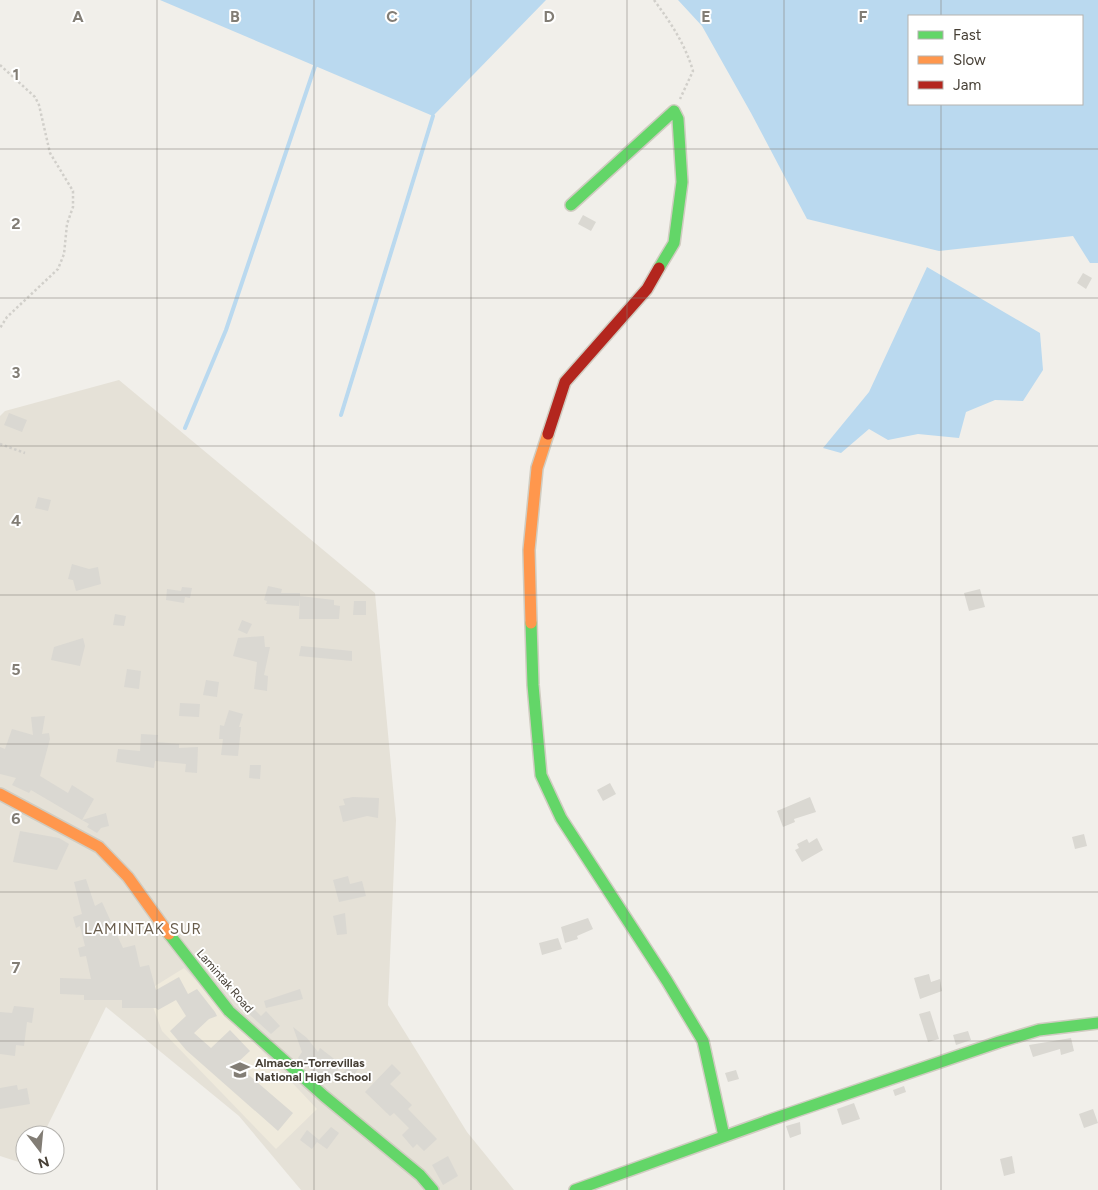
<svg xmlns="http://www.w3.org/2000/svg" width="1098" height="1190" font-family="Figtree,sans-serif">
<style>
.residential{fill:#e5e1d7}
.education{fill:#efeadc}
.water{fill:#bad9ef;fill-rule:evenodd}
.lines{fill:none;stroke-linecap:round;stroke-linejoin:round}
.stream{stroke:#bad9ef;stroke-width:4}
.building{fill:#dad8d2}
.fast-casing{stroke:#d0ccc1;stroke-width:14}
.slow-casing{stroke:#d0ccc1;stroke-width:14}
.jam-casing{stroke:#d0ccc1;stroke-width:14}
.path{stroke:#d1cfca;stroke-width:2.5;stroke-dasharray:2.5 2.5;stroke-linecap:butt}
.fast{stroke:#63d668;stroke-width:11}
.slow{stroke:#ff974d;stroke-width:11}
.jam{stroke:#b3261e;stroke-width:11}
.grid{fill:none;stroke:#827d75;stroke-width:1;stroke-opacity:0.55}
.labels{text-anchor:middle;stroke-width:4;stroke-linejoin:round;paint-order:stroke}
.street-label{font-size:12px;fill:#474036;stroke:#fff}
.poi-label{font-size:12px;font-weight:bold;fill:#474036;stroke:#fff;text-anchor:start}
.quarter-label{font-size:15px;letter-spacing:1px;fill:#6a5e4d;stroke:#fff}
.grid-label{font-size:16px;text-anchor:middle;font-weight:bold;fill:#827d75;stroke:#fff;stroke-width:4;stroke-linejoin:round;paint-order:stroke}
</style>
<rect width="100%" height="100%" fill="#f1efea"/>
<path class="residential" d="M 119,380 L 375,593 L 396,820 L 388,1005 L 467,1132 L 514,1190 L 301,1190 L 239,1116 L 106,1007 L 43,1135 L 25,1135 L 25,1164 L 0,1156 L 0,416 L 5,411 Z"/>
<path class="education" d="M 184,968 L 317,1109 L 276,1149 L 162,1031 L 147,991 Z"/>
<g class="water">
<path d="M 160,0 L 546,0 L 433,116 Z"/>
<path d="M 678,0 L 1098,0 L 1098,263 L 1090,263 L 1073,236 L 939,251 L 807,219 L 751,113 L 702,26 ZM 1082,16 L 1082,104 L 909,104 L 909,16 Z"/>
<path d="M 927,267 L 1040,333 L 1043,370 L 1023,401 L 995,400 L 966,412 L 959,438 L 918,434 L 888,440 L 869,429 L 841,453 L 823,448 L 869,392 Z"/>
</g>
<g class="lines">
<g class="stream">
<path d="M 341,415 L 433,116"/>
<path d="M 185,428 L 226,330 L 315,66"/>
</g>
</g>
<g class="building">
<path d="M 583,215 L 596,222 L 591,231 L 578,224 Z"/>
<path d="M 1083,273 L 1092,278 L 1086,289 L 1077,283 Z"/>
<path d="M 9,413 L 27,420 L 22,432 L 4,425 Z"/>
<path d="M 38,497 L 51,500 L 48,511 L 35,508 Z"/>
<path d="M 72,564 L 89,569 L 98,567 L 101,584 L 76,591 L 73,580 L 68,579 Z"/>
<path d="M 268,586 L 282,589 L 281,593 L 300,593 L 300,596 L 334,600 L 334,605 L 340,606 L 339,619 L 299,619 L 300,598 L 299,606 L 266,604 L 267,601 L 264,600 Z"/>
<path d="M 182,587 L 192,588 L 190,598 L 185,597 L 184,603 L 166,600 L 167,589 L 181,591 Z"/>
<path d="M 980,589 L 985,607 L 969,611 L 964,593 Z"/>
<path d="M 354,601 L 366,601 L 366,615 L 353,615 Z"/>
<path d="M 115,614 L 126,616 L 124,626 L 113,625 Z"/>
<path d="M 242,620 L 252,624 L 247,634 L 238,630 Z"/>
<path d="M 264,636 L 265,647 L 270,647 L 264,675 L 268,676 L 267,691 L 254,689 L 257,662 L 233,656 L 238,638 Z"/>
<path d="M 83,638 L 85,646 L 80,666 L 51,660 L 54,647 Z"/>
<path d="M 301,646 L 352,651 L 352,661 L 299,656 Z"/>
<path d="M 127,669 L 141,671 L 139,689 L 124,687 Z"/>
<path d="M 206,680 L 219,682 L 217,697 L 203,695 Z"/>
<path d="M 180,703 L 200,704 L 199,717 L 179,716 Z"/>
<path d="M 229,710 L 243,714 L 239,727 L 241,727 L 238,756 L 221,755 L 223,739 L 219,739 L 220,725 L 224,726 Z"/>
<path d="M 45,716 L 42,734 L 49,733 L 50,739 L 40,776 L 68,793 L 72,785 L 94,799 L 82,820 L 31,790 L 29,793 L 12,785 L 16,778 L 0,774 L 0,747 L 5,749 L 12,729 L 33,735 L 31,717 Z"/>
<path d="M 141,734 L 158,735 L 157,742 L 179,744 L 179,748 L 198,747 L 197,773 L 185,772 L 186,764 L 155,761 L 154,768 L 116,762 L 118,749 L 140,751 Z"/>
<path d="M 250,765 L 261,765 L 260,779 L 249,778 Z"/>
<path d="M 610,783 L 616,794 L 603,801 L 597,790 Z"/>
<path d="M 353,797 L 379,798 L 378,818 L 367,816 L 343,822 L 339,806 L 345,805 L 343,799 Z"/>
<path d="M 810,797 L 816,812 L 794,819 L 795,822 L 783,827 L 777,811 Z"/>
<path d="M 106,813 L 109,826 L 101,828 L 97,833 L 87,827 L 89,824 L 82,820 Z"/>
<path d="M 20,831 L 59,838 L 69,844 L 57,870 L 13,862 Z"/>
<path d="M 1084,834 L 1087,846 L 1075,849 L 1072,837 Z"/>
<path d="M 817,838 L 823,850 L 802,862 L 795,850 L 799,848 L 797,844 L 807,839 L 809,843 Z"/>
<path d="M 348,876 L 350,884 L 362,881 L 366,896 L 339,902 L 333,880 Z"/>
<path d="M 86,879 L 95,906 L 102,902 L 123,948 L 135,945 L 140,967 L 149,965 L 156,990 L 179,977 L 188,994 L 197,989 L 215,1012 L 217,1016 L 209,1019 L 194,1033 L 211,1048 L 230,1030 L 250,1051 L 236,1064 L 293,1113 L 278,1131 L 186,1050 L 170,1031 L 186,1016 L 176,1000 L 158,1010 L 156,1008 L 122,1008 L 122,1000 L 84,1000 L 84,995 L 60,994 L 60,978 L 91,979 L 86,956 L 80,957 L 78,948 L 85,946 L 80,926 L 76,928 L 73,917 L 82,914 L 74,882 Z"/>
<path d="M 345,913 L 347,934 L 337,935 L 333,916 Z"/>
<path d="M 588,918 L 593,929 L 577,936 L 578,939 L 565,943 L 561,927 Z"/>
<path d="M 558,938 L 562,949 L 542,955 L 539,943 Z"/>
<path d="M 929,974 L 931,982 L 940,979 L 942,991 L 920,999 L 914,978 Z"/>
<path d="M 300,989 L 303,999 L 266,1008 L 264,1001 Z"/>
<path d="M 14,1006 L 34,1008 L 32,1023 L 27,1022 L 24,1046 L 16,1045 L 15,1056 L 0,1054 L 0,1012 L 12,1013 Z"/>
<path d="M 254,1009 L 261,1016 L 266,1011 L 280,1026 L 271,1034 L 249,1014 Z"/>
<path d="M 930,1011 L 939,1039 L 928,1042 L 919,1014 Z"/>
<path d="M 293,1027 L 307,1038 L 318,1052 L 320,1048 L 342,1065 L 327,1084 L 298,1058 L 302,1052 Z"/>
<path d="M 968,1031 L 971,1040 L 956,1045 L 953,1035 Z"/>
<path d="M 1071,1038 L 1074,1051 L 1061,1055 L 1060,1049 L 1033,1057 L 1029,1045 Z"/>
<path d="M 353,1061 L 360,1067 L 349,1081 L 341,1075 Z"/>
<path d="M 392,1064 L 401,1073 L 390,1084 L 412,1105 L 408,1109 L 437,1139 L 424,1151 L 417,1144 L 413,1148 L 402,1135 L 409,1128 L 394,1113 L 390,1116 L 365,1092 Z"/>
<path d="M 736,1070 L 739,1079 L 728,1082 L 725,1073 Z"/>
<path d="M 17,1085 L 18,1090 L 27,1088 L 30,1104 L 0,1109 L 0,1088 Z"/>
<path d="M 904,1086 L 906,1092 L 895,1096 L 893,1090 Z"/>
<path d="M 854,1103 L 860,1119 L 842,1125 L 837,1109 Z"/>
<path d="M 1093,1109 L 1098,1123 L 1084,1128 L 1079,1114 Z"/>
<path d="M 800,1122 L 801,1134 L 790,1138 L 786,1126 Z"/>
<path d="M 331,1127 L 339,1133 L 327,1149 L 317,1142 L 312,1149 L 300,1140 L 307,1130 L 319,1140 Z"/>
<path d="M 448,1156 L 458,1176 L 443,1185 L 432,1165 Z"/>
<path d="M 1012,1156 L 1015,1173 L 1004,1176 L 1000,1159 Z"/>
</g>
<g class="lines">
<defs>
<g id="fast">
<path d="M 571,205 L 674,111 L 678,119 L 682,182 L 674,243 L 659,268"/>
<path d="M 531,623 L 533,685 L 541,775 L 561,818 L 667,981 L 703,1041 L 724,1136"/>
<path d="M 169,934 L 229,1011 L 324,1096 L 420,1175 L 433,1190"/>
<path d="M 575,1190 L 773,1119 L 999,1042 L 1039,1030 L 1098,1023"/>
</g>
<g id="slow">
<path d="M 531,623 L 529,550 L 537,468 L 548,434"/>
<path d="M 0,794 L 99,847 L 128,877 L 169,934"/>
</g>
<path id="jam" d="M 548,434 L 565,382 L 647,289 L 659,268"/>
</defs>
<use href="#fast" class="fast-casing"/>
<use href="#slow" class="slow-casing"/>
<use href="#jam" class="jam-casing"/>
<g class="path">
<path d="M 654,0 C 671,23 685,44 693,71 L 680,99"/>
<path d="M 0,65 L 35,97 L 39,105 L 50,153 L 73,191 L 73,207 L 67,224 L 64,254 L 58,269 L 7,317 L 0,328"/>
<path d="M 0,444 L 25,453"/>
</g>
<use href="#fast" class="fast"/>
<use href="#slow" class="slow"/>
<use href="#jam" class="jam"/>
</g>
<path class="grid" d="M 157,0 L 157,1190M 314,0 L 314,1190M 471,0 L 471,1190M 627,0 L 627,1190M 784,0 L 784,1190M 941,0 L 941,16M 941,104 L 941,1190M 0,149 L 1098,149M 0,298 L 1098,298M 0,446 L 1098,446M 0,595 L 1098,595M 0,744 L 1098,744M 0,892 L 1098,892M 0,1041 L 1098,1041"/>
<defs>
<symbol id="school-bare" viewBox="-9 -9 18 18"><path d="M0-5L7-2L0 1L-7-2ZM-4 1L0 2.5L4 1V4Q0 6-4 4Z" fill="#827d75" stroke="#fff" stroke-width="2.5" paint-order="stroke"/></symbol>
</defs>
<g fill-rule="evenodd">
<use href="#school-bare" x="226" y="1056" width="28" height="28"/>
</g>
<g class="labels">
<g class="street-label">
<text transform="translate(225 981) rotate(49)" y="4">Lamintak Road</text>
</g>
<g class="poi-label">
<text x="255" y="1067">Almacen-Torrevillas<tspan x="255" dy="14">National High School</tspan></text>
</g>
<g class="quarter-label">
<text x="143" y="934">LAMINTAK SUR</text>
</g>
</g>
<g class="grid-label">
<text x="78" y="22">A</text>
<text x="235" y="22">B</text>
<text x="392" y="22">C</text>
<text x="549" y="22">D</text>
<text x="706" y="22">E</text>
<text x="863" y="22">F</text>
<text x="16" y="80">1</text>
<text x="16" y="229">2</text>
<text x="16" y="378">3</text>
<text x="16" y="526">4</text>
<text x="16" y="675">5</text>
<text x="16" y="824">6</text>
<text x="16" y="973">7</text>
</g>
<rect x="908" y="15" width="175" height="90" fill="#ffffff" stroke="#b5b3af"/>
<rect x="918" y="31" width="25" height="8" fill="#63d668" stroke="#b5b3af"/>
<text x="953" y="40" font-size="15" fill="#474036">Fast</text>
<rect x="918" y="56" width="25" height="8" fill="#ff974d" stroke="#b5b3af"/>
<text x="953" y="65" font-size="15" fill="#474036">Slow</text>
<rect x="918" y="81" width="25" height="8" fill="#b3261e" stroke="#b5b3af"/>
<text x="953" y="90" font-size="15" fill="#474036">Jam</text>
<g transform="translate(40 1150) rotate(164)"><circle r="24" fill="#ffffff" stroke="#b5b3af"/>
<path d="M0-4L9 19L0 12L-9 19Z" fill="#827d75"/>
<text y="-8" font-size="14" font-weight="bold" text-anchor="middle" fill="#474036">N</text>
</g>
</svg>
